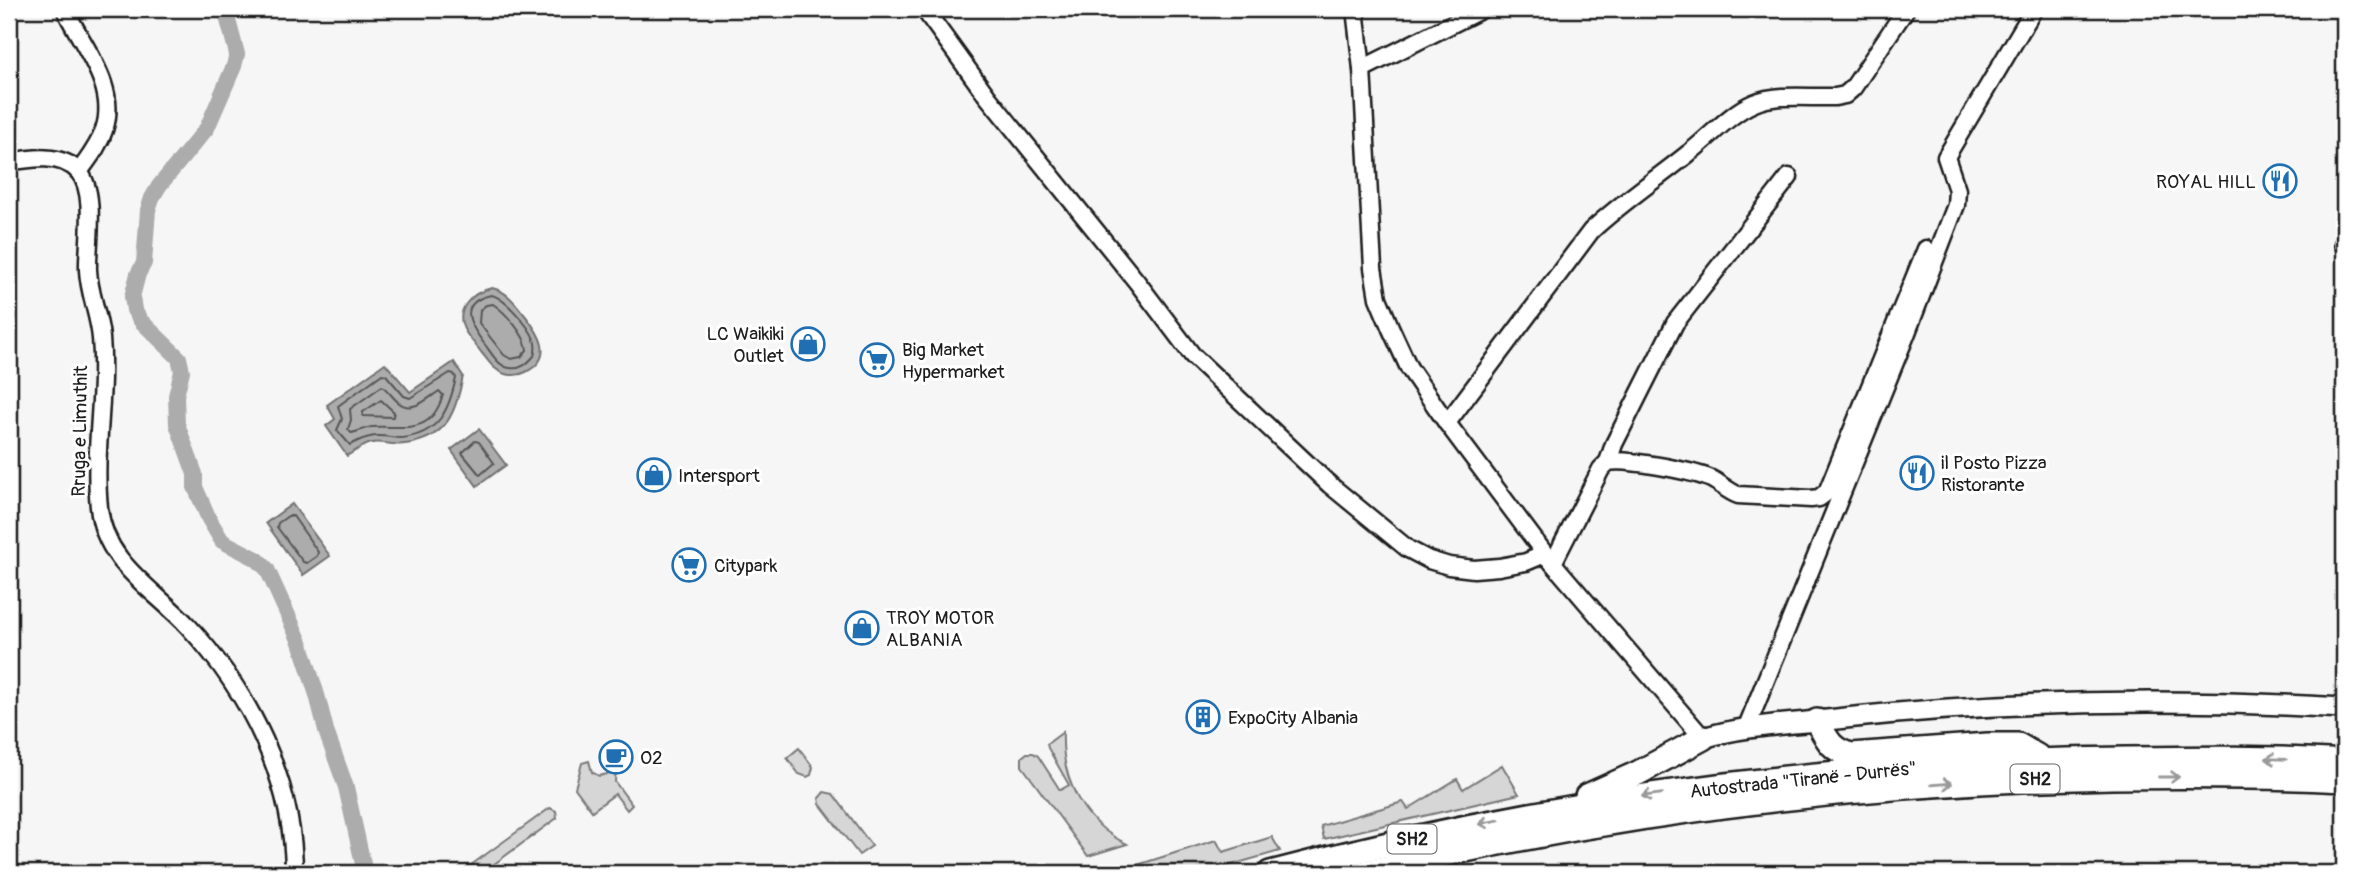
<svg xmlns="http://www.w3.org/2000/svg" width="2353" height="882" font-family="Pangolin,sans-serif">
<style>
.green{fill:#d6d6d6;stroke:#797979;stroke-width:2}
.water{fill:#acacac;stroke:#727272;stroke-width:2}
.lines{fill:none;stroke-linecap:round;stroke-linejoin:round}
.shore{stroke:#565656;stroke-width:2}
.canal{stroke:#acacac;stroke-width:16}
.minor-casing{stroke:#1c1c1c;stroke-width:21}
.major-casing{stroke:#1c1c1c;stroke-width:24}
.highway-casing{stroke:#1c1c1c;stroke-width:28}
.minor{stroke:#fff;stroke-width:16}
.major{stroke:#fff;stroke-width:19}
.highway{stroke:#fff;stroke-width:23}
.oneway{stroke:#999}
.labels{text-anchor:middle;stroke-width:6;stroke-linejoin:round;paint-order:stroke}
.shield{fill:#fff;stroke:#606060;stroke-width:2}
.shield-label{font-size:18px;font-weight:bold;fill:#1c1c1c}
.poi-label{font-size:19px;fill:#1c1c1c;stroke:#fff;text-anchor:start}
.street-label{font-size:19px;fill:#1c1c1c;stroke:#fff}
</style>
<rect width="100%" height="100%" fill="#f6f6f6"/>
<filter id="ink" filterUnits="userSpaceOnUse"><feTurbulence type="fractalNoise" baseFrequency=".0143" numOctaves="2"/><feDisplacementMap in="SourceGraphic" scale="14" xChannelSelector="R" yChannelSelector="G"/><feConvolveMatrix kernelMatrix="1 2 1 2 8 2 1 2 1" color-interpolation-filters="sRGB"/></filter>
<g filter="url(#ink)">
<g class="green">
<path d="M 1063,732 C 1061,780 1083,823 1127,844 L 1088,856 L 1022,766 L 1022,757 L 1027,753 L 1033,753 L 1038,756 L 1060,790 L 1069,785 L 1048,748 L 1047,744 Z"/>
<path d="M 799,748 L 813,767 L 811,775 L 807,777 L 799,774 L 787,758 Z"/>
<path d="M 589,761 L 592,772 L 599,776 L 607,774 L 613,765 L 616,766 L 615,782 L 632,805 L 627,810 L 615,794 L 592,811 L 575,788 L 582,763 Z"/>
<path d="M 1502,765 L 1519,794 L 1324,839 L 1321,826 L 1403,802 L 1408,809 L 1457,779 L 1463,789 Z"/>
<path d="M 824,792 L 833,794 L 872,846 L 859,855 L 820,804 L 819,798 Z"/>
<path d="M 550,808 L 556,811 L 557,818 L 482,873 L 460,873 Z"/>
<path d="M 1272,837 L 1280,851 L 1203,873 L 1112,873 L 1216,840 L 1223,852 Z"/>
</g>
<g class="water">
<path d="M 492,288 C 507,291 515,303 524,314 C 539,333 556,357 526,372 C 520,375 511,376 505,374 C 494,371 488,360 481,352 C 476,345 469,338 465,331 C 453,309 473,292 492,288 Z"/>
<path d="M 454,362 L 463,376 C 456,412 447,439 405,444 C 394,446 382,441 372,443 C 363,445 355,451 347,456 L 326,426 L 335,419 L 327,405 L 385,363 L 410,392 Z"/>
<path d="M 479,429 L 506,465 L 477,486 L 451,450 Z"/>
<path d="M 292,504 L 330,556 L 303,575 L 266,523 Z"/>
</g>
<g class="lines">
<g class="shore">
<path d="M 491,295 C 504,297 529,326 534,339 C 536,345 536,350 534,356 C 528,363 521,370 510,368 C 499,367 492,354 486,346 C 471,327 455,303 491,295 Z"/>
<path d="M 486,305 L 493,304 C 505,312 526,335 527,350 L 521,357 L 511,359 L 504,355 L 479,323 L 480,310 Z"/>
<path d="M 450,373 L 454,374 L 456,378 C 449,410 439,434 402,438 C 392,438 380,434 370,437 C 363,438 356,442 350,445 L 337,430 L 342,419 L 338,406 L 382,374 L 386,375 L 404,396 L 410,398 Z"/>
<path d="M 382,386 C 388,390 392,397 398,402 C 412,414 427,399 439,391 L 443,395 C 430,437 404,425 372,427 C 365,428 358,432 351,433 L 348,429 L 351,420 L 350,409 Z"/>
<path d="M 381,400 L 394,412 L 393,417 L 363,416 L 363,412 Z"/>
<path d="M 475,441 L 479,442 L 494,463 L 480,475 L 462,453 Z"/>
<path d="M 288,516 L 293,516 L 318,552 L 317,556 L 307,563 L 303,562 L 277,527 L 278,523 Z"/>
</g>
<path class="canal" d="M 225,9 L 237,54 L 234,66 L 207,128 L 159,186 L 152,198 L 148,210 L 144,263 L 138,274 L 132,297 L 134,310 L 141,321 L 179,358 L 182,371 L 176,396 L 177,424 L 195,474 L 195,487 L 209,519 L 222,541 L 257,559 L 267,569 L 300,642 L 317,695 L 327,734 L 346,787 L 365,873"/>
<defs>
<g id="minor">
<path d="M 65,9 C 82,46 119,87 104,130 C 99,146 88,159 79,172"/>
<path d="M 924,9 L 987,96 L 1137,282 L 1193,356 L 1330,485 L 1408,549 L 1429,560 L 1449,566 L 1474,569 L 1499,567 L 1526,562 L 1545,554"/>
<path d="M 1355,9 L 1362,69 L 1373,268 L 1378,298 L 1391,329 L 1409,368 L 1447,423 L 1545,554 L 1703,738"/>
<path d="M 1362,69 L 1482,9"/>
<path d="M 9,162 C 31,158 62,153 79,172 C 97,193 87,244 88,270 C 89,293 99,315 101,338 C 106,394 93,451 99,507 C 104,563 154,589 188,626 C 250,693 294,781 294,873"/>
<path d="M 2343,244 L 2344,245"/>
<path d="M 1447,423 L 1591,231 C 1622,202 1657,179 1689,153 C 1710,137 1730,113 1754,103 C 1777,93 1810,98 1835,97 L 1845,95 L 1853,88 L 1906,9"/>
<path d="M 1608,462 L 1614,444 L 1675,323 L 1789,177"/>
<path d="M 1553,563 L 1601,469 L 1608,462 C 1626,458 1691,471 1709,478 C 1719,482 1727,491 1738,495 L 1811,499 L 1819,498 L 1827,492 L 1926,249"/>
<path d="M 1746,729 L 1906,335 L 1956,205 L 1957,190 L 1946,157 L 2034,9"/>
</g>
<path id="major" d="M 1703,738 C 1749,724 1798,724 1845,718 C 2011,700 2178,698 2344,708"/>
<g id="highway">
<path d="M 1817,721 C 1827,739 1830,749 1851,755 L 1988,745 L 2018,745 L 2037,756"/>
<path d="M 1587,796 L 1638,773 L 1703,738"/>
<path d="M 1270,873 C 1549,799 1837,761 2126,759 C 2199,758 2272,757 2344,762"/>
<path d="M 1364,873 C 1610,813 1859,782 2112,777 C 2189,776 2267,776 2344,780"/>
</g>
</defs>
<use href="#minor" class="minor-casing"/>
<use href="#major" class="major-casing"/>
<use href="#highway" class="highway-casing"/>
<use href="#minor" class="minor"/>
<use href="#major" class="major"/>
<use href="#highway" class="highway"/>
</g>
<defs><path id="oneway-shaft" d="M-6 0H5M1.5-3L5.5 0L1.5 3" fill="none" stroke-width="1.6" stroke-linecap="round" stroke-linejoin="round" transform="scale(1.75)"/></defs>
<g class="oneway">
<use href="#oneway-shaft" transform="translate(2276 759) rotate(-178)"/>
<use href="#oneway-shaft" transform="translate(2169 777)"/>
<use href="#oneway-shaft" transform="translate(1942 784) rotate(-4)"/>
<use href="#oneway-shaft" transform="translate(1652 795) rotate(172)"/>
<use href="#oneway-shaft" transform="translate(1489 822) rotate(169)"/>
</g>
</g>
<defs>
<symbol id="restaurant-ring" viewBox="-11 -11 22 22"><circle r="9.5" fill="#fff" stroke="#1f6fb2" stroke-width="1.5"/><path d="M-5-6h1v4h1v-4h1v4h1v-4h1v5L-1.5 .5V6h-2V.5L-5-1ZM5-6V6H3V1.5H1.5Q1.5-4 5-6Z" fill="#1f6fb2"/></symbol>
<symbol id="shop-ring" viewBox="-11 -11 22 22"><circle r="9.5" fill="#fff" stroke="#1f6fb2" stroke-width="1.5"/><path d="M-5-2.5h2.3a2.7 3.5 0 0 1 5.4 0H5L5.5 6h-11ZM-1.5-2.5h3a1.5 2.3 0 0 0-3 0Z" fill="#1f6fb2"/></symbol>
<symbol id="supermarket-ring" viewBox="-11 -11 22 22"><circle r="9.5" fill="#fff" stroke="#1f6fb2" stroke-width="1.5"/><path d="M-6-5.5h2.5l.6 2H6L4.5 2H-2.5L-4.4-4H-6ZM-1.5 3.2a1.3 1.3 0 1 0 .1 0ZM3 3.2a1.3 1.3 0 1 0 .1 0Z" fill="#1f6fb2"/></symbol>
<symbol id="building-ring" viewBox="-11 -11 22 22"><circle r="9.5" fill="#fff" stroke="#1f6fb2" stroke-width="1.5"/><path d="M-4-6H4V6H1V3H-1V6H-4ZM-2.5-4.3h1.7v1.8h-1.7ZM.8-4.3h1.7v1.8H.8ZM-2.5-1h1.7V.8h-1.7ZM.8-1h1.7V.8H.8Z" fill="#1f6fb2"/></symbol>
<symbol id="cafe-ring" viewBox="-11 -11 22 22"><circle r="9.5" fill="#fff" stroke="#1f6fb2" stroke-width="1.5"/><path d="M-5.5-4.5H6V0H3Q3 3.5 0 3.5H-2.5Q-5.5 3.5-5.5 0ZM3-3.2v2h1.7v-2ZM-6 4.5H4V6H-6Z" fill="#1f6fb2"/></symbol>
</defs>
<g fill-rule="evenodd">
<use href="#restaurant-ring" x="2261" y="162" width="38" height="38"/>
<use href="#shop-ring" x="789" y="325" width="38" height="38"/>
<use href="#supermarket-ring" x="858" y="341" width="38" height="38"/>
<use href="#restaurant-ring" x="1898" y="454" width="38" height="38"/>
<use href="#shop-ring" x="635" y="456" width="38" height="38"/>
<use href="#supermarket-ring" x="670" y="546" width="38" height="38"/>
<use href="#shop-ring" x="843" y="609" width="38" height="38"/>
<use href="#building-ring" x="1184" y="698" width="38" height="38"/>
<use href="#cafe-ring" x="597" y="738" width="38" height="38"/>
</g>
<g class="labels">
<g class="shield">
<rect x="2010.5" y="764.5" width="49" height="29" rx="5"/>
<rect x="1387.5" y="824.5" width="49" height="29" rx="5"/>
</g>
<g class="shield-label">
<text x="2035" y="785">SH2</text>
<text x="1412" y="845">SH2</text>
</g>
<g class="poi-label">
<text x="2256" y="188" text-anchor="end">ROYAL HILL</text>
<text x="784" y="340" text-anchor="end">LC Waikiki<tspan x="784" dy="22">Outlet</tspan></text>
<text x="902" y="356">Big Market<tspan x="902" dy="22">Hypermarket</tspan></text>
<text x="1941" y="469">il Posto Pizza<tspan x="1941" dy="22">Ristorante</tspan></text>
<text x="678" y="482">Intersport</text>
<text x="714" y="572">Citypark</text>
<text x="886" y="624">TROY MOTOR<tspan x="886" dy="22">ALBANIA</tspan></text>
<text x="1228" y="724">ExpoCity Albania</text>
<text x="640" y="764">O2</text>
</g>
<g class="street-label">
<text transform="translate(79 431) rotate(-89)" y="7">Rruga e Limuthit</text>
<text transform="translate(1803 779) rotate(-6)" y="7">Autostrada "Tiranë - Durrës"</text>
</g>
</g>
<rect width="2353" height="882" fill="none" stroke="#fff" stroke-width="35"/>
<rect x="18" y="18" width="2318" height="847" fill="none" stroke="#1c1c1c" stroke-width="2.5" filter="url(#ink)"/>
</svg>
